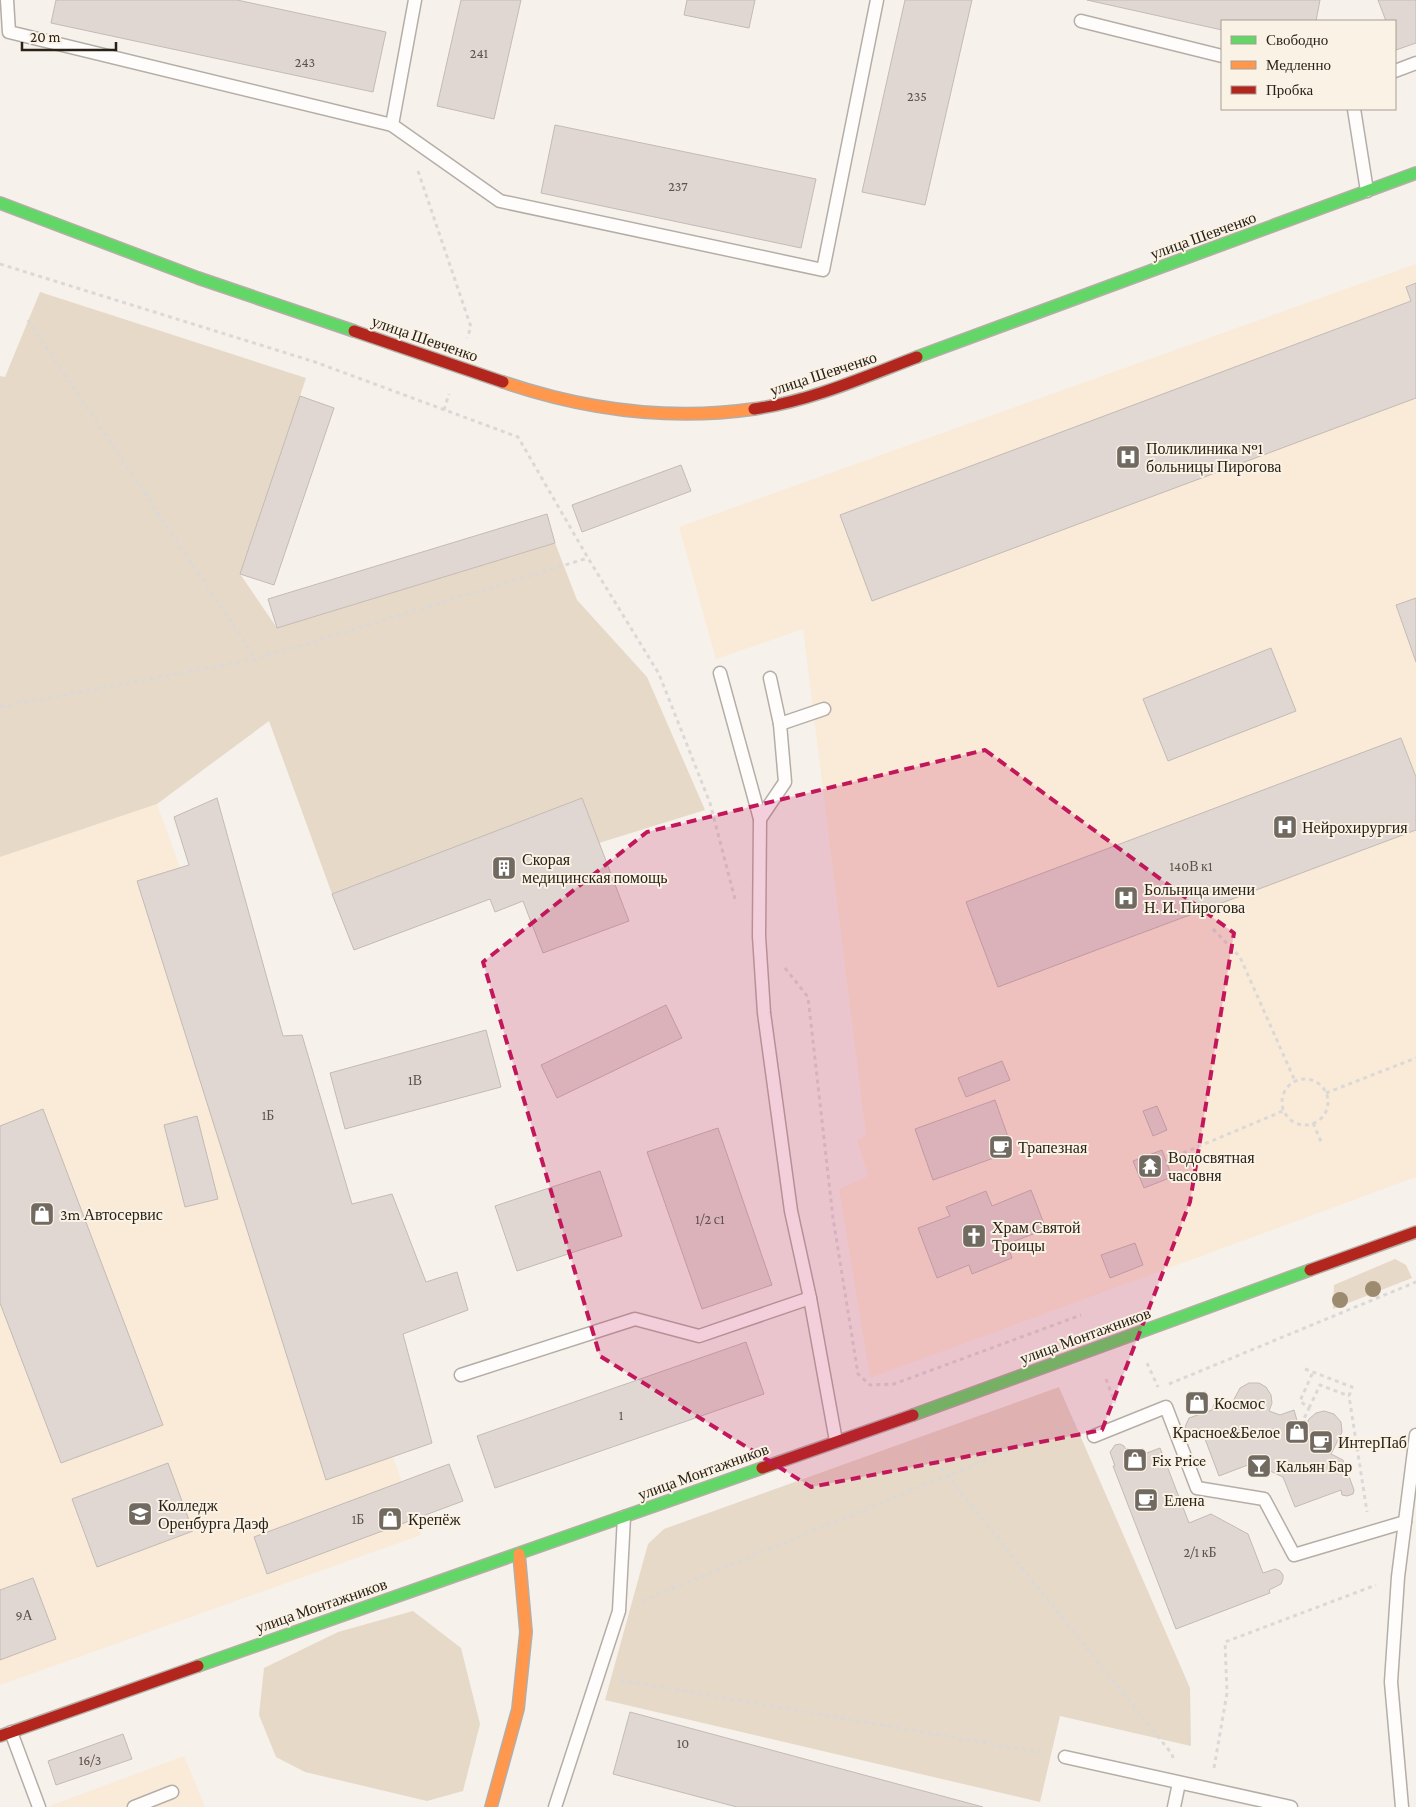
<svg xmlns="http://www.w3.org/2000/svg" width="1416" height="1807" font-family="'Crimson Pro',serif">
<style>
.built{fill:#faebd8}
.green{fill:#e7d9c7}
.building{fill:#e1d7d2;stroke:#c3bab5}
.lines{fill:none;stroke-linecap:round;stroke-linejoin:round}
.lane-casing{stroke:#b5aea7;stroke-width:15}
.fast-casing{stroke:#b5aea7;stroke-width:14}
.slow-casing{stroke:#b5aea7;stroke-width:14}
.jam-casing{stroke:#b5aea7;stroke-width:14}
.path{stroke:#dbd9d7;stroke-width:3;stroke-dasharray:4 4;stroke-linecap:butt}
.lane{stroke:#fefdfc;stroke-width:12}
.fast{stroke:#63d668;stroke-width:11}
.slow{stroke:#ff974d;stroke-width:11}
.jam{stroke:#b3261e;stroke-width:11}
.tree{fill:#9d8b70}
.marked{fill:#c2185b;fill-opacity:0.2;stroke:#c2185b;stroke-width:4;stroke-dasharray:10 6;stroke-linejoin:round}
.labels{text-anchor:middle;stroke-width:4;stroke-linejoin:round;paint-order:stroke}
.number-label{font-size:14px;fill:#5b5249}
.street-label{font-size:16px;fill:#2a2217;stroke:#fbf2e6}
.poi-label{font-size:16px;fill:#2a2217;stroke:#fbf2e6;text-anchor:start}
</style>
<rect width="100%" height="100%" fill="#f6f1eb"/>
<g class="built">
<path d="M 1416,264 L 1416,1177 L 870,1378 L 839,1189 L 868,1176 L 857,1140 L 866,1136 L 803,629 L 716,659 L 679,527 Z"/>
<path d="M 157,804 L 421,1535 L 0,1685 L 0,857 Z"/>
<path d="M 184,1756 L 205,1807 L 47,1807 Z"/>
</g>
<g class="green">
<path d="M 40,292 L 306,378 L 240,574 L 277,628 L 555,543 L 577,600 L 647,677 L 705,810 L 599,843 L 582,798 L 332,894 L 269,721 L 157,804 L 0,857 L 0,376 L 5,377 Z"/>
<path d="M 1395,1259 L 1406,1265 L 1412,1278 L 1333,1309 L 1334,1285 Z"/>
<path d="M 1059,1387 L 1190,1688 L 1191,1746 L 1060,1716 L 1040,1802 L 605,1700 L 648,1544 L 664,1529 Z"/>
<path d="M 413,1611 L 461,1648 L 480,1724 L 463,1791 L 427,1801 L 305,1772 L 276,1757 L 259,1715 L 264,1668 L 338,1632 Z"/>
</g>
<g class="building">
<path d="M 56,0 L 237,0 L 386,32 L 373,92 L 51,23 Z"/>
<path d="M 461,0 L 521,0 L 494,119 L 437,106 Z"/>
<path d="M 687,0 L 755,0 L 749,28 L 684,15 Z"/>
<path d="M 905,0 L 972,0 L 925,205 L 862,192 Z"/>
<path d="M 1087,0 L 1320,0 L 1316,21 L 1222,21 L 1222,30 Z"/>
<path d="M 1378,0 L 1416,0 L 1416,43 L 1396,50 L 1395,46 L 1395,21 L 1386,21 Z"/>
<path d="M 555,125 L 816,179 L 801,248 L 541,193 Z"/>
<path d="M 1416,283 L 1416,398 L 872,601 L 840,515 L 1411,301 L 1406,287 Z"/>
<path d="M 300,396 L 334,408 L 274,585 L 240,574 Z"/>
<path d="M 681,465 L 691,491 L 582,532 L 572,505 Z"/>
<path d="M 547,514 L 555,543 L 277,628 L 268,599 Z"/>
<path d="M 1416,598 L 1416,662 L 1396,605 Z"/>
<path d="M 1271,648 L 1296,711 L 1168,761 L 1143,699 Z"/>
<path d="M 1401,738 L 1416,777 L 1416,830 L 998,987 L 966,902 Z"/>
<path d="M 217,798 L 283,1036 L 302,1035 L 352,1204 L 392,1194 L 426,1282 L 457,1272 L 468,1310 L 403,1334 L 432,1443 L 326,1480 L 137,881 L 189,865 L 174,817 Z"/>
<path d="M 582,798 L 629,921 L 543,953 L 523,901 L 495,912 L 490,899 L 354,950 L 332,894 Z"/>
<path d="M 666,1005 L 682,1038 L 557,1098 L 541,1065 Z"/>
<path d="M 486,1030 L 501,1087 L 345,1129 L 330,1073 Z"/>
<path d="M 1002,1061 L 1010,1080 L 966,1097 L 958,1078 Z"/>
<path d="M 995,1100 L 1013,1151 L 933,1180 L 915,1129 Z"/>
<path d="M 1157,1106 L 1167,1130 L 1153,1136 L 1143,1111 Z"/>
<path d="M 43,1109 L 163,1425 L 61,1463 L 0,1303 L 0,1126 Z"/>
<path d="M 197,1116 L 218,1199 L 185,1207 L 164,1125 Z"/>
<path d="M 718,1128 L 772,1285 L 702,1309 L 647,1152 Z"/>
<path d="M 1162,1150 L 1172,1177 L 1144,1188 L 1133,1161 Z"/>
<path d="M 600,1171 L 622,1236 L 517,1271 L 495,1206 Z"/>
<path d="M 1031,1190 L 1046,1229 L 1007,1244 L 1012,1258 L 972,1274 L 969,1265 L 937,1278 L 918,1228 L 950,1216 L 946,1207 L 986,1191 L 992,1206 Z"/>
<path d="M 1135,1243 L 1143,1265 L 1110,1278 L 1101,1255 Z"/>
<path d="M 746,1342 L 764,1394 L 495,1488 L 477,1436 Z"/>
<path d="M 1249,1383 L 1259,1383 L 1266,1387 L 1271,1395 L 1272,1403 L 1269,1411 L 1280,1415 L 1294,1410 L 1298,1424 L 1305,1427 L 1309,1419 L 1316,1413 L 1324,1411 L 1334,1414 L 1341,1422 L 1342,1432 L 1331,1454 L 1343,1460 L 1354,1490 L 1353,1494 L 1347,1496 L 1342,1495 L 1341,1490 L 1295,1507 L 1283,1477 L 1253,1463 L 1219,1476 L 1202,1431 L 1193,1435 L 1187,1432 L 1185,1427 L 1189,1418 L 1212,1410 L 1215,1402 L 1229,1409 L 1240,1388 Z"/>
<path d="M 1202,1392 L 1208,1407 L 1193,1413 L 1187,1398 Z"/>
<path d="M 1120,1444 L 1124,1446 L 1131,1459 L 1160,1448 L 1189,1523 L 1211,1514 L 1248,1534 L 1263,1573 L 1275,1569 L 1280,1571 L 1283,1575 L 1283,1579 L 1281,1584 L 1269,1590 L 1270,1593 L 1176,1629 L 1113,1466 L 1115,1466 L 1110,1452 L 1115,1445 Z"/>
<path d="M 168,1463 L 193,1531 L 97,1567 L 72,1499 Z"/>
<path d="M 449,1464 L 463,1501 L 267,1574 L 254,1537 Z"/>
<path d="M 33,1578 L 56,1639 L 0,1660 L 0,1590 Z"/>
<path d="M 630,1712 L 983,1807 L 737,1807 L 658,1786 L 613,1774 Z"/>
<path d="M 123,1734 L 132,1759 L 56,1785 L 48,1761 Z"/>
</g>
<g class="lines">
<defs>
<g id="lane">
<path d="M 7,0 L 9,32 L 392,125 L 415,0"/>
<path d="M 1081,21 L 1222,56"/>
<path d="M 1395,71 L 1416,63"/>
<path d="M 1354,109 L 1367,191"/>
<path d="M 392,125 L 500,201 L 823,270 L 877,0"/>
<path d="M 720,673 L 760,819 L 759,936 L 764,1013 L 791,1211 L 810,1298 L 836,1441"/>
<path d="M 770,678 L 780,724"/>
<path d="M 760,819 L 785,782 L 780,724 L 824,709"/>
<path d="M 461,1375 L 635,1319 L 699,1336 L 810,1298"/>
<path d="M 1094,1436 L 1166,1407 L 1197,1488 L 1264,1499 L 1294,1555 L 1405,1522"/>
<path d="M 11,1732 L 39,1807"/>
<path d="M 1065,1757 L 1291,1807"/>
<path d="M 134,1807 L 172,1792"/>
<path d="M 555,1807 L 619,1611 L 624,1517"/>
<path d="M 1174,1807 L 1179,1783"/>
<path d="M 1402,1807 L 1391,1682 L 1398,1577 L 1416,1435"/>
</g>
<g id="fast">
<path d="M 0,203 L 198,278 L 354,331"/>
<path d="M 917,357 L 1416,173"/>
<path d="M 913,1415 L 1310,1270"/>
<path d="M 198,1666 L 762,1468"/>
</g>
<g id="slow">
<path d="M 503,382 C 585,410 669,421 754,409"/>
<path d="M 491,1807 L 518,1709 L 526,1632 L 519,1554"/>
</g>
<g id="jam">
<path d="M 354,331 L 503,382"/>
<path d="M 754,409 C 811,401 864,377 917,357"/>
<path d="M 1310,1270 L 1416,1232"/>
<path d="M 762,1468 L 913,1415"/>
<path d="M 0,1736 L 198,1666"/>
</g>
</defs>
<use href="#lane" class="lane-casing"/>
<use href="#fast" class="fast-casing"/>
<use href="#slow" class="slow-casing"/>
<use href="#jam" class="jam-casing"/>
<g class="path">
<path d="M 418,171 L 471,327 L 467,338"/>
<path d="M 0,264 L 315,362 L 518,437 L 588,558 L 659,674 L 710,803 L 736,903"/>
<path d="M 28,320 L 256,659"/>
<path d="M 444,410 L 449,394"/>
<path d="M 0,707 L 256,659 L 588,558"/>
<path d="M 1213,929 L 1240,957 L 1295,1081"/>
<path d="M 785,968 L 808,997 L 833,1218 L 858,1374 L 870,1385 L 894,1384 L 1081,1315"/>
<circle cx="1305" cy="1102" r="23"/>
<path d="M 1326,1093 L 1416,1058"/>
<path d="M 1313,1123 L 1322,1144"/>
<path d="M 1183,1153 L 1283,1111"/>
<path d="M 1147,1363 L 1158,1387"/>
<path d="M 1305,1369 L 1352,1387 L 1349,1396 L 1367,1512"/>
<path d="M 1106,1379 L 1115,1403"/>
<path d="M 1169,1384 L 1416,1282"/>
<path d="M 1309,1408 L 1320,1385 L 1349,1396"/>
<path d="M 1301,1425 L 1309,1408 L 1300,1401 L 1313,1372"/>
<path d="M 921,1443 L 1172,1754 L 1173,1758"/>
<path d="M 642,1601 L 1076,1423"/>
<path d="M 620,1680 L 1045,1753"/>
<path d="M 1214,1768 L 1227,1693 L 1225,1642 L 1376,1585"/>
</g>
<use href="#lane" class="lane"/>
<use href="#fast" class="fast"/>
<use href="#slow" class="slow"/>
<use href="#jam" class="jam"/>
</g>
<g class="tree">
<circle cx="1373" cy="1289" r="8"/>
<circle cx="1340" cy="1300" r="8"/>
</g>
<path class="marked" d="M 985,750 L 1234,933 L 1190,1202 L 1102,1430 L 811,1487 L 600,1356 L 483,962 L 647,832 Z"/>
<defs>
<symbol id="hospital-square" viewBox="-11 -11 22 22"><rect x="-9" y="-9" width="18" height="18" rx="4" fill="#716a61" stroke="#fbf2e6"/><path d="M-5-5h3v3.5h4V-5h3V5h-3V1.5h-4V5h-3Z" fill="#fff"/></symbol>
<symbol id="building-square" viewBox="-11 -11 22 22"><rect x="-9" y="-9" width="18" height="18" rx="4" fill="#716a61" stroke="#fbf2e6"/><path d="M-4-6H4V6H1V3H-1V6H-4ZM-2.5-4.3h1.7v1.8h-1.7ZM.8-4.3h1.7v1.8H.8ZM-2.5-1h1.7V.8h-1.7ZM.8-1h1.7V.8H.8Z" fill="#fff"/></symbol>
<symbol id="cafe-square" viewBox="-11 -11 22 22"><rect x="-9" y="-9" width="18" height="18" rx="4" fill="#716a61" stroke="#fbf2e6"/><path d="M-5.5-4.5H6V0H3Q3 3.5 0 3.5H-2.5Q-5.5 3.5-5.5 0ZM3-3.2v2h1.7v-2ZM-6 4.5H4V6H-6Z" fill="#fff"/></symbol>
<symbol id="temple-square" viewBox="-11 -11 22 22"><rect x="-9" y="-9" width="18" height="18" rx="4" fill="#716a61" stroke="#fbf2e6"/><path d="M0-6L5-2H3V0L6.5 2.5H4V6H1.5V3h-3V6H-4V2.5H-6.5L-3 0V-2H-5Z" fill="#fff"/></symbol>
<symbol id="shop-square" viewBox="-11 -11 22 22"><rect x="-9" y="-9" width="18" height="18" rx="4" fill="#716a61" stroke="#fbf2e6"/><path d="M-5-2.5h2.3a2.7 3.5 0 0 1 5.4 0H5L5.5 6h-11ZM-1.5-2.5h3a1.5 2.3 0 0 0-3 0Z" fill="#fff"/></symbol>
<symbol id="church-square" viewBox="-11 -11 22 22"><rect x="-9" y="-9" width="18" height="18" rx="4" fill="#716a61" stroke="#fbf2e6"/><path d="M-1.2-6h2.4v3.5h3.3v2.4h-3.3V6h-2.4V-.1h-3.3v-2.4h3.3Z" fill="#fff"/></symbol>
<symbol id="bar-square" viewBox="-11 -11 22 22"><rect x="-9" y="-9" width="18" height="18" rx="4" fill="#716a61" stroke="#fbf2e6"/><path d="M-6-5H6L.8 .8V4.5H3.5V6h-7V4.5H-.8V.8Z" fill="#fff"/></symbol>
<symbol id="university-square" viewBox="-11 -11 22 22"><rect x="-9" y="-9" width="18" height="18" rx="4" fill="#716a61" stroke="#fbf2e6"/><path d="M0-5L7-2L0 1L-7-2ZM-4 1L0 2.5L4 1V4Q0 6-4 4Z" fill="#fff"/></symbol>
</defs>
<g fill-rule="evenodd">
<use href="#hospital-square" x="1114" y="443" width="28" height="28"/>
<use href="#hospital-square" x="1271" y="813" width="28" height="28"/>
<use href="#building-square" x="490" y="854" width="28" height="28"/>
<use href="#hospital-square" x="1112" y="884" width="28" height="28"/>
<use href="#cafe-square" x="987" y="1133" width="28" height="28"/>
<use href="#temple-square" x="1136" y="1152" width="28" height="28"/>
<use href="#shop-square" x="28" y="1200" width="28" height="28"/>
<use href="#church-square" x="960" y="1222" width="28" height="28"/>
<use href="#shop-square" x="1183" y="1389" width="28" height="28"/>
<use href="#shop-square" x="1283" y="1418" width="28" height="28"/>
<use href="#cafe-square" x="1307" y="1428" width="28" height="28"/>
<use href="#shop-square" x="1121" y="1446" width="28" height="28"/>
<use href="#bar-square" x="1245" y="1452" width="28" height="28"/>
<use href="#cafe-square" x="1132" y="1486" width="28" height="28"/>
<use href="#university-square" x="126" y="1500" width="28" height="28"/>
<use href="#shop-square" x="376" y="1505" width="28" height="28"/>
</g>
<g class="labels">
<g class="number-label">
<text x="479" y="58">241</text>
<text x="305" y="67">243</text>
<text x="917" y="101">235</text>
<text x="678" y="191">237</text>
<text x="1191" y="871">140В к1</text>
<text x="415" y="1085">1В</text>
<text x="268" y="1120">1Б</text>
<text x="710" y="1224">1/2 с1</text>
<text x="621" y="1420">1</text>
<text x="358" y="1524">1Б</text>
<text x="1200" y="1557">2/1 кБ</text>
<text x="24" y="1620">9А</text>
<text x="683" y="1748">10</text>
<text x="90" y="1765">16/3</text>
</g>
<g class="street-label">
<text transform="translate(1203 235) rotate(-20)" y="6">улица Шевченко</text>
<text transform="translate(425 338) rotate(19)" y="6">улица Шевченко</text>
<text transform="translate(823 373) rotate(-18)" y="6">улица Шевченко</text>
<text transform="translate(1085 1335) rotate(-20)" y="6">улица Монтажников</text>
<text transform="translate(703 1471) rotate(-20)" y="6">улица Монтажников</text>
<text transform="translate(321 1605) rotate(-19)" y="6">улица Монтажников</text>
</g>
<g class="poi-label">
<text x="1146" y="454">Поликлиника №1<tspan x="1146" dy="18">больницы Пирогова</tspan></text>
<text x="1302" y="833">Нейрохирургия</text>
<text x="522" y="865">Скорая<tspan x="522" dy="18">медицинская помощь</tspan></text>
<text x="1144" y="895">Больница имени<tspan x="1144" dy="18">Н. И. Пирогова</tspan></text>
<text x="1018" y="1153">Трапезная</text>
<text x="1168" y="1163">Водосвятная<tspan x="1168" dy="18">часовня</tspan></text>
<text x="60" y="1220">3m Автосервис</text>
<text x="992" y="1233">Храм Святой<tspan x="992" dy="18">Троицы</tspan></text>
<text x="1214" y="1409">Космос</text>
<text x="1280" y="1438" text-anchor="end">Красное&amp;Белое</text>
<text x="1338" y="1448">ИнтерПаб</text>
<text x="1152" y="1466">Fix Price</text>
<text x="1276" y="1472">Кальян Бар</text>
<text x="1164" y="1506">Елена</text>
<text x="158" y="1511">Колледж<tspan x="158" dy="18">Оренбурга Даэф</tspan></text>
<text x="408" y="1525">Крепёж</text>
</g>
</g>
<rect x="1221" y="20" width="175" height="90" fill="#fbf2e6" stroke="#a79f93"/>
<rect x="1231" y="36" width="25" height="8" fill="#63d668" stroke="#a79f93"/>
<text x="1266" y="45" font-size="15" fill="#2a2217">Свободно</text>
<rect x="1231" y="61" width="25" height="8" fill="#ff974d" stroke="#a79f93"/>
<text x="1266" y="70" font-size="15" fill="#2a2217">Медленно</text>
<rect x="1231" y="86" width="25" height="8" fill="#b3261e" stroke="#a79f93"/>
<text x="1266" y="95" font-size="15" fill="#2a2217">Пробка</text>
<path d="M22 42v8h94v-8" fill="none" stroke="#2a2217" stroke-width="2.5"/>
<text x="30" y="42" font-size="15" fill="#2a2217" stroke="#fbf2e6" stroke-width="4" paint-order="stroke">20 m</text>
</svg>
